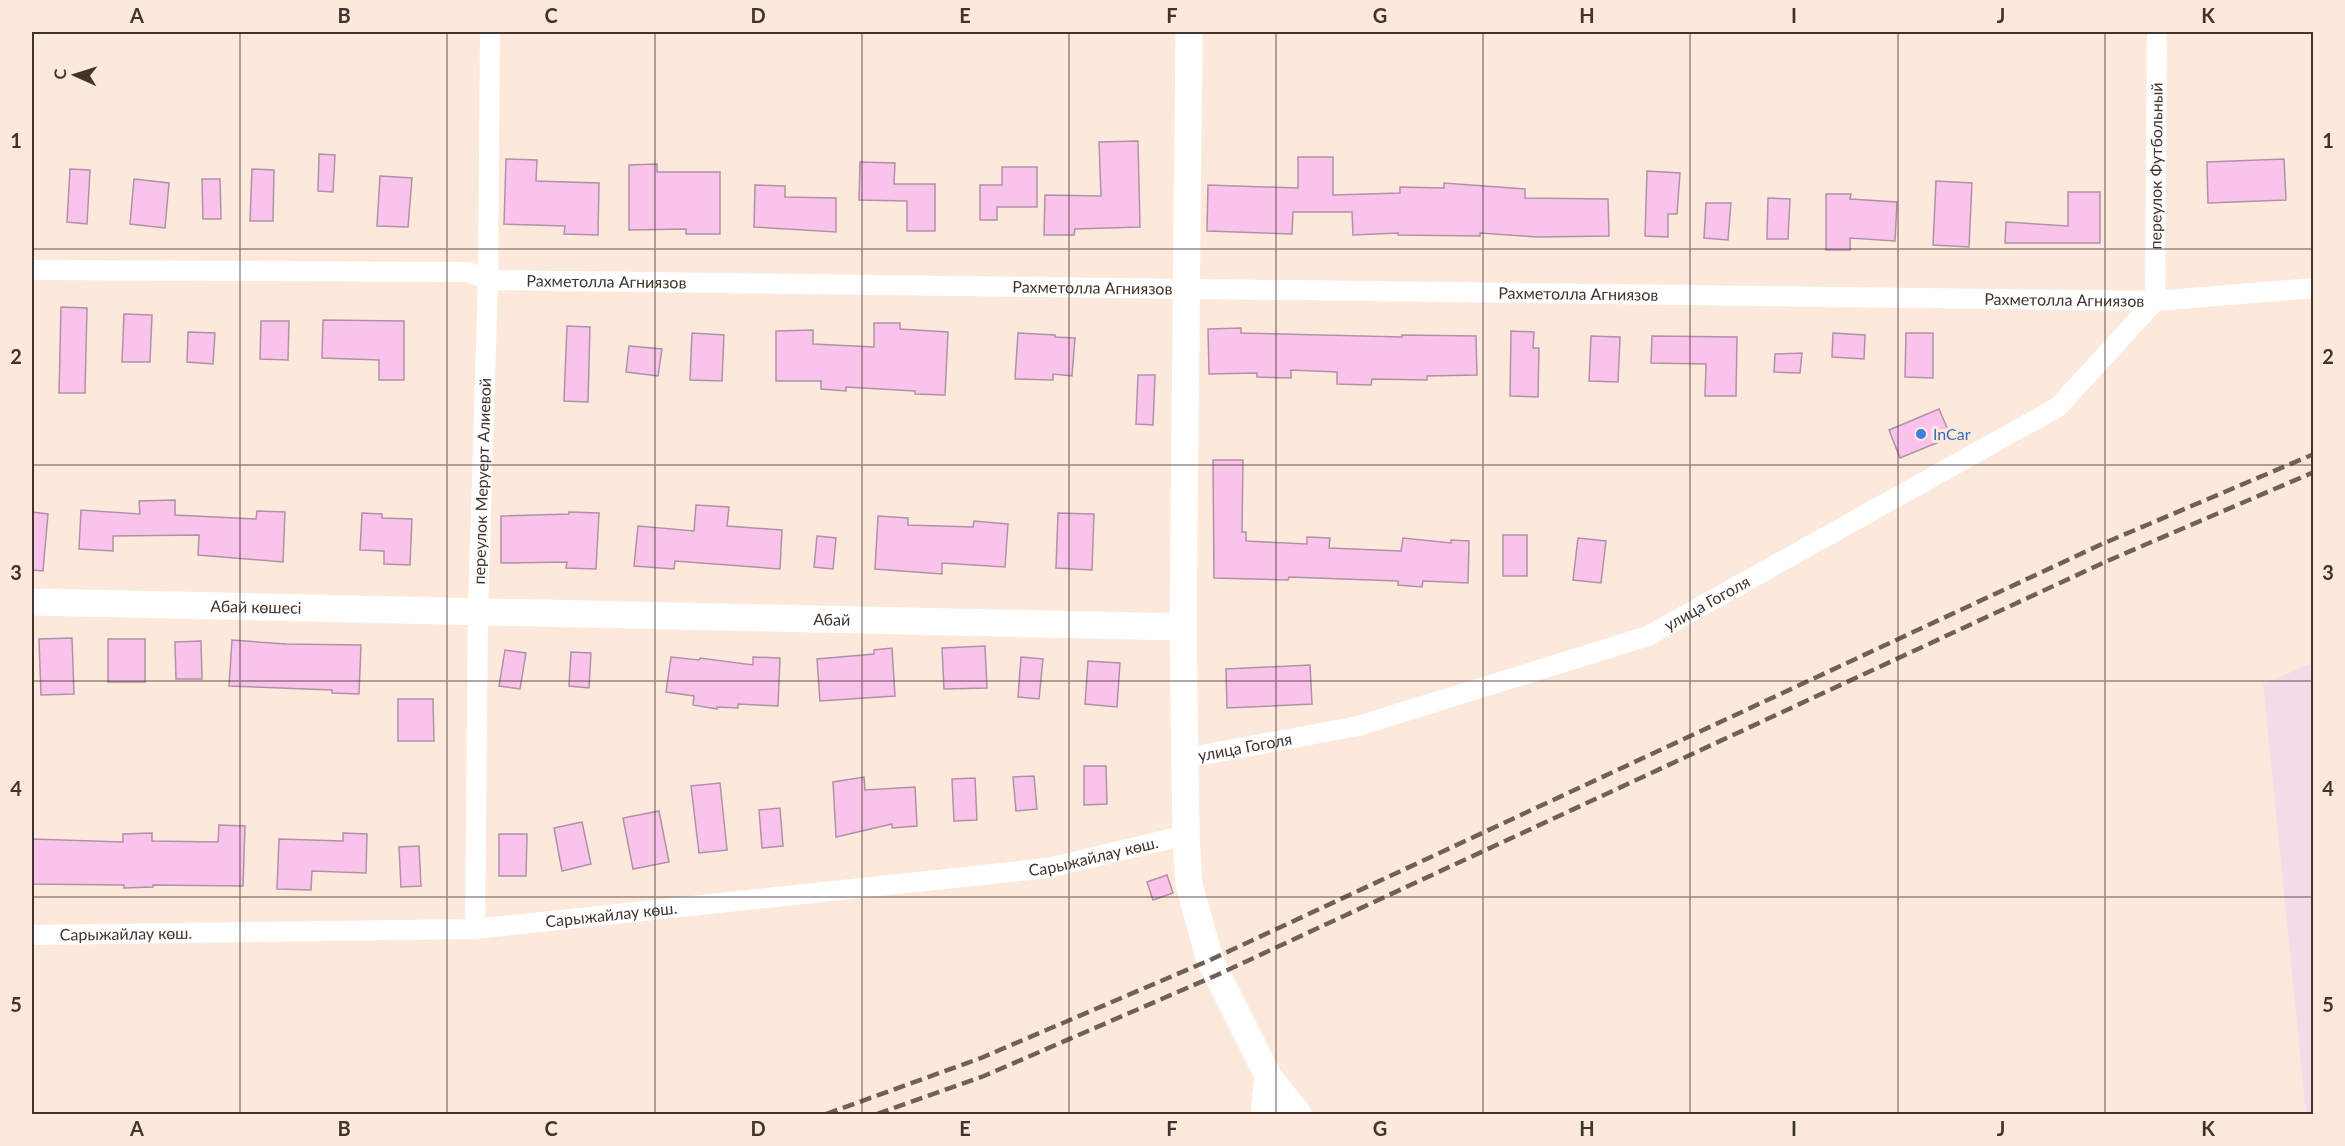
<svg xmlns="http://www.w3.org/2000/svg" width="2345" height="1146" font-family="Lato,sans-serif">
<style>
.commercial{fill:#f3dce7}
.building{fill:#fac3ec;stroke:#af92a8;stroke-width:1.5}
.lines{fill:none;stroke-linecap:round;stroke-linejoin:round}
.street{stroke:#fff;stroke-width:20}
.secondary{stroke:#fff;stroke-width:27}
.rail{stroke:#6f6158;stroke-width:4.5;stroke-dasharray:12 6;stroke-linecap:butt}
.grid{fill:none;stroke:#40342c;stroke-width:1.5;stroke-opacity:0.55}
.shop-dot{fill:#3f7fe0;stroke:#fce9dc;stroke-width:2}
.labels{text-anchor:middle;stroke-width:6;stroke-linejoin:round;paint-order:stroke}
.street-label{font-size:16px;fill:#40342c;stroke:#fce9dc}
.shop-label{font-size:16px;fill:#366cbe;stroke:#fce9dc;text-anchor:start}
.neatline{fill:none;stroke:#40342c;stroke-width:2}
.grid-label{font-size:20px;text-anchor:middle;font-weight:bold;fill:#40342c}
</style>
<rect width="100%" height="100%" fill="#fce9dc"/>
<path class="commercial" d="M 2313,663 L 2314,1114 L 2306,1114 L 2263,684 Z"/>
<g class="building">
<path d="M 1138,141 L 1140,227 L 1075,229 L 1074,235 L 1044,235 L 1045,195 L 1101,196 L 1099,142 Z"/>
<path d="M 319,154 L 335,155 L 333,192 L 318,191 Z"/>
<path d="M 1298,157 L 1333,157 L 1333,195 L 1400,193 L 1400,187 L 1444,188 L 1444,183 L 1525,189 L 1525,198 L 1608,199 L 1609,236 L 1537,237 L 1480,233 L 1480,236 L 1398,235 L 1398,233 L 1353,235 L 1352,212 L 1293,212 L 1292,234 L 1207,231 L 1208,185 L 1298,188 Z"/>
<path d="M 506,159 L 537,160 L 536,181 L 599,183 L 598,235 L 564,234 L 565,226 L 504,224 Z"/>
<path d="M 2284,159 L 2286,200 L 2208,203 L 2207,162 Z"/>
<path d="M 860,162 L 895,163 L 894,184 L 935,184 L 935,231 L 907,231 L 907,201 L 859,200 Z"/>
<path d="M 657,164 L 657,172 L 720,172 L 720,234 L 686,234 L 686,229 L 629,230 L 629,165 Z"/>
<path d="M 1002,167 L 1037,167 L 1037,207 L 997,207 L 997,220 L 980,220 L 980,185 L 1002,185 Z"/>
<path d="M 70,169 L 90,170 L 87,224 L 67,222 Z"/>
<path d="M 252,169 L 274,170 L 273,221 L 250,221 Z"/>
<path d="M 1647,171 L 1680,173 L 1677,214 L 1668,214 L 1668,237 L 1645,236 Z"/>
<path d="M 380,176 L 412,178 L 408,227 L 377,226 Z"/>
<path d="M 134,179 L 169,183 L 165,228 L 130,224 Z"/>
<path d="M 202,179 L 220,179 L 221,219 L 203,219 Z"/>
<path d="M 1936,181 L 1972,183 L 1969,247 L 1933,245 Z"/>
<path d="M 755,185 L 785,186 L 785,197 L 836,198 L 836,232 L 754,227 Z"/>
<path d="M 2068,192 L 2100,192 L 2100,243 L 2005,243 L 2006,222 L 2068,226 Z"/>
<path d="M 1826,194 L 1851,194 L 1850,199 L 1897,202 L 1895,241 L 1850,238 L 1850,250 L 1826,250 Z"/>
<path d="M 1768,198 L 1790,199 L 1788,239 L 1767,239 Z"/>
<path d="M 1706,203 L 1731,203 L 1728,240 L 1704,238 Z"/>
<path d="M 61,307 L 87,308 L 85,393 L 59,393 Z"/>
<path d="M 124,314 L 152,315 L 150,362 L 122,362 Z"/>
<path d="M 323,320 L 404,321 L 404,380 L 379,380 L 379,360 L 322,358 Z"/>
<path d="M 261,321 L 289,321 L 288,360 L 260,359 Z"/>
<path d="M 874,323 L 900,323 L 900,329 L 948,332 L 945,395 L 915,394 L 915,391 L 846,387 L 846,391 L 821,389 L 821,381 L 776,381 L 776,331 L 813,330 L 813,344 L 874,347 Z"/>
<path d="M 567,326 L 590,327 L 588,402 L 564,401 Z"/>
<path d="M 1241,328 L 1241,333 L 1402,337 L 1402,335 L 1476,336 L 1477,375 L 1427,376 L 1427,380 L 1372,379 L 1371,385 L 1337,384 L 1337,372 L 1291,370 L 1291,378 L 1257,377 L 1257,373 L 1209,374 L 1208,329 Z"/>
<path d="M 1511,331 L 1534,332 L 1533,348 L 1539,348 L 1538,397 L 1510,396 Z"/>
<path d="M 188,332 L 215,333 L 213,364 L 187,362 Z"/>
<path d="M 692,333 L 724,335 L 722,381 L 690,380 Z"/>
<path d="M 1018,333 L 1055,335 L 1055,337 L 1075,338 L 1072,376 L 1053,374 L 1053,380 L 1015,379 Z"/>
<path d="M 1833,333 L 1865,335 L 1864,359 L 1832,357 Z"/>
<path d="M 1906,333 L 1933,333 L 1933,378 L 1905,377 Z"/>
<path d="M 1591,336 L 1620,337 L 1618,382 L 1589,381 Z"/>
<path d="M 1652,336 L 1737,337 L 1736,396 L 1705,396 L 1706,364 L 1651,363 Z"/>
<path d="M 629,346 L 662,349 L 658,376 L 626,372 Z"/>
<path d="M 1802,353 L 1800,373 L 1774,372 L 1775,354 Z"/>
<path d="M 1138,375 L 1155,375 L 1153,425 L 1136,424 Z"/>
<path d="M 1939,409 L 1951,437 L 1900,458 L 1889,430 Z"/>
<path d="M 1213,460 L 1243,460 L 1242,532 L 1246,532 L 1246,541 L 1307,544 L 1307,537 L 1330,538 L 1329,548 L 1401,551 L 1403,538 L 1451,543 L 1451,540 L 1469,541 L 1468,583 L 1423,581 L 1422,587 L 1398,585 L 1398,581 L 1289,577 L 1288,580 L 1214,578 Z"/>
<path d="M 175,500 L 175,515 L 256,519 L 257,511 L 285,512 L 283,562 L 198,555 L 199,535 L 113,536 L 113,551 L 79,549 L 81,510 L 140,514 L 139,501 Z"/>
<path d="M 696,505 L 729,507 L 727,526 L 782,530 L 780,569 L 675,561 L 674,569 L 634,566 L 638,526 L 694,531 Z"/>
<path d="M 32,512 L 48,514 L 43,571 L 32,570 Z"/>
<path d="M 569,512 L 599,513 L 596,569 L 566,568 L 567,562 L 501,563 L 501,516 L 569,514 Z"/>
<path d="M 362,513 L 382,514 L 382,518 L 412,519 L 410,565 L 384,564 L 384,551 L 360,550 Z"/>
<path d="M 1058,513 L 1094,514 L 1092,570 L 1056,568 Z"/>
<path d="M 878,516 L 908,518 L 908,525 L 973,527 L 974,521 L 1008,524 L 1005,567 L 942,563 L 942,574 L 875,569 Z"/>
<rect x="1503" y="535" width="24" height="41"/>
<path d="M 817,536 L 836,538 L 833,569 L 814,567 Z"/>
<path d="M 1578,538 L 1606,541 L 1601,583 L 1573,580 Z"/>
<path d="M 72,638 L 74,694 L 41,695 L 39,639 Z"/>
<rect x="108" y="639" width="37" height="43"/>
<path d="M 232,640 L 286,644 L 361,645 L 359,694 L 332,693 L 332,690 L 229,686 Z"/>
<path d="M 201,641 L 202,679 L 176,679 L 175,642 Z"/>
<path d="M 985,646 L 987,688 L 944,689 L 942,648 Z"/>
<path d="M 892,648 L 895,696 L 820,701 L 817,659 L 874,654 L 874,650 Z"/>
<path d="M 505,650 L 526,653 L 520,689 L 499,686 Z"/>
<path d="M 571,652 L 591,653 L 589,688 L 569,686 Z"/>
<path d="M 671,657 L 699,660 L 700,658 L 753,665 L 753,657 L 780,658 L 778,706 L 738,704 L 738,708 L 717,707 L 717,709 L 693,705 L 694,696 L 666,692 Z"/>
<path d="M 1021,657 L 1043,659 L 1039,699 L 1018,697 Z"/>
<path d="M 1088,661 L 1120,663 L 1117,707 L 1085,704 Z"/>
<path d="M 1310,665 L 1312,704 L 1227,708 L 1226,669 Z"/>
<path d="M 398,699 L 433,699 L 434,741 L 398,741 Z"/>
<path d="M 1084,766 L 1106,766 L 1107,804 L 1084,805 Z"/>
<path d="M 1034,776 L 1037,809 L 1016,811 L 1013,777 Z"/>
<path d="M 864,777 L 865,790 L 915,787 L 917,826 L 892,828 L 892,824 L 836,837 L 833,782 Z"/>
<path d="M 975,778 L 977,820 L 954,821 L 952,779 Z"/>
<path d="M 720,783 L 727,850 L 699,853 L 691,786 Z"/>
<path d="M 780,808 L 783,846 L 762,848 L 759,810 Z"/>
<path d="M 659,811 L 669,862 L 633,869 L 623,818 Z"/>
<path d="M 582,822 L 591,864 L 562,871 L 554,828 Z"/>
<path d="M 219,825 L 245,826 L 243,886 L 153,885 L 153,887 L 124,888 L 124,885 L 32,884 L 32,839 L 123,842 L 123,834 L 152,833 L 152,841 L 218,842 Z"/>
<path d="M 343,833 L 367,834 L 366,873 L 312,871 L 311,890 L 277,889 L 279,839 L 343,841 Z"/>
<path d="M 499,834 L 527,834 L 526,876 L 499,876 Z"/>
<path d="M 419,846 L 421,886 L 401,887 L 399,847 Z"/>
<path d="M 1167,875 L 1173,893 L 1153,900 L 1147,882 Z"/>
</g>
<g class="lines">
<g class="street">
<path id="s1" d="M 32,270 L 468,272 L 488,280 L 2155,301 L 2314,288"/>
<path id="s2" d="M 2155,301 L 2157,32"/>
<path id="s3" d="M 1186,758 L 1358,726 L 1648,636 L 2058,407 L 2155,301"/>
<path id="s4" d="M 475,929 L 478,612 L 488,280 L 490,32"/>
<path id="s5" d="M 32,935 L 475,929 L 1048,868 L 1186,835"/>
</g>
<g class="secondary">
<path d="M 1189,32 L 1183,627 L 1186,835 L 1189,885 L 1210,960 L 1268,1076 L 1298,1114"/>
<path id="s6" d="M 32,602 L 1183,627"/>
<path d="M 1264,1114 L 1268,1076"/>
</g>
<g class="rail">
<path d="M 826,1114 L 981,1058 L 1210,960 L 2102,544 L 2314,454"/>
<path d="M 877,1114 L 984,1076 L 1217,975 L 2105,562 L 2314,472"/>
</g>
</g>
<path class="grid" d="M 240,32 L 240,1114M 447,32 L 447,1114M 655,32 L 655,1114M 862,32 L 862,1114M 1069,32 L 1069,1114M 1276,32 L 1276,1114M 1483,32 L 1483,1114M 1690,32 L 1690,1114M 1898,32 L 1898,1114M 2105,32 L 2105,1114M 32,249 L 2314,249M 32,465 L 2314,465M 32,681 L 2314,681M 32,897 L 2314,897"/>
<circle class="shop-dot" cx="1921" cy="434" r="6"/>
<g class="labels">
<g class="street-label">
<text dy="6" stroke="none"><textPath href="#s2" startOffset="135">переулок Футбольный</textPath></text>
<text dy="6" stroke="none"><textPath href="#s1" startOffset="576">Рахметолла Агниязов</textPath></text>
<text dy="6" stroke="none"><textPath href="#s1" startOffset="1062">Рахметолла Агниязов</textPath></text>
<text dy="6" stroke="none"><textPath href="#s1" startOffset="1548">Рахметолла Агниязов</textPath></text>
<text dy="6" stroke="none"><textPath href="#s1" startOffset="2034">Рахметолла Агниязов</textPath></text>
<text dy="6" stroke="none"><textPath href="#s4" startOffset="448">переулок Меруерт Алиевой</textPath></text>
<text dy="6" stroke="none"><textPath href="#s3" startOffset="546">улица Гоголя</textPath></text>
<text dy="6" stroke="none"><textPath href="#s6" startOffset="224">Абай көшесі</textPath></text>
<text dy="6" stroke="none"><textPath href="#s6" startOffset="800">Абай</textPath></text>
<text dy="6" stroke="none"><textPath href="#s3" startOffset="60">улица Гоголя</textPath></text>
<text dy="6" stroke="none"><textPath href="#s5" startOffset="1066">Сарыжайлау көш.</textPath></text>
<text dy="6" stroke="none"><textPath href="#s5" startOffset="580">Сарыжайлау көш.</textPath></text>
<text dy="6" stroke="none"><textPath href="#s5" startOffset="94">Сарыжайлау көш.</textPath></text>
</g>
<g class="shop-label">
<text x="1933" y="440">InCar</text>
</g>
</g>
<rect width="2345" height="1146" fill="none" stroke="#fce9dc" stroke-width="66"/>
<g transform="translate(75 75) rotate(273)" stroke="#fce9dc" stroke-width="4.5" paint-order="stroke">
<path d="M0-4.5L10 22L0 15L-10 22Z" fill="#40342c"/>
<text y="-9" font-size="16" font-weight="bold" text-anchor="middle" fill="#40342c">С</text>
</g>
<rect x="33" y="33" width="2279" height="1080" class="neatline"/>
<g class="grid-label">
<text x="137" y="23">A</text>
<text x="344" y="23">B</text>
<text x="551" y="23">C</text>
<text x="758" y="23">D</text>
<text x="965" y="23">E</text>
<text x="1172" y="23">F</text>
<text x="1380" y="23">G</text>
<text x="1587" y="23">H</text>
<text x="1794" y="23">I</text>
<text x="2001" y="23">J</text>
<text x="2208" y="23">K</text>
<text x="16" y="148">1</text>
<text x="2328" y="148">1</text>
<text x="16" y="364">2</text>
<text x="2328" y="364">2</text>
<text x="16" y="580">3</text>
<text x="2328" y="580">3</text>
<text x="16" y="796">4</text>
<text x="2328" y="796">4</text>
<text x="16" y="1012">5</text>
<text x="2328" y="1012">5</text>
<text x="137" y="1136">A</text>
<text x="344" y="1136">B</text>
<text x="551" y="1136">C</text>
<text x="758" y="1136">D</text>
<text x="965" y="1136">E</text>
<text x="1172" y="1136">F</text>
<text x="1380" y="1136">G</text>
<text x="1587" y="1136">H</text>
<text x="1794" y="1136">I</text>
<text x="2001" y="1136">J</text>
<text x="2208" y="1136">K</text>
</g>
</svg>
